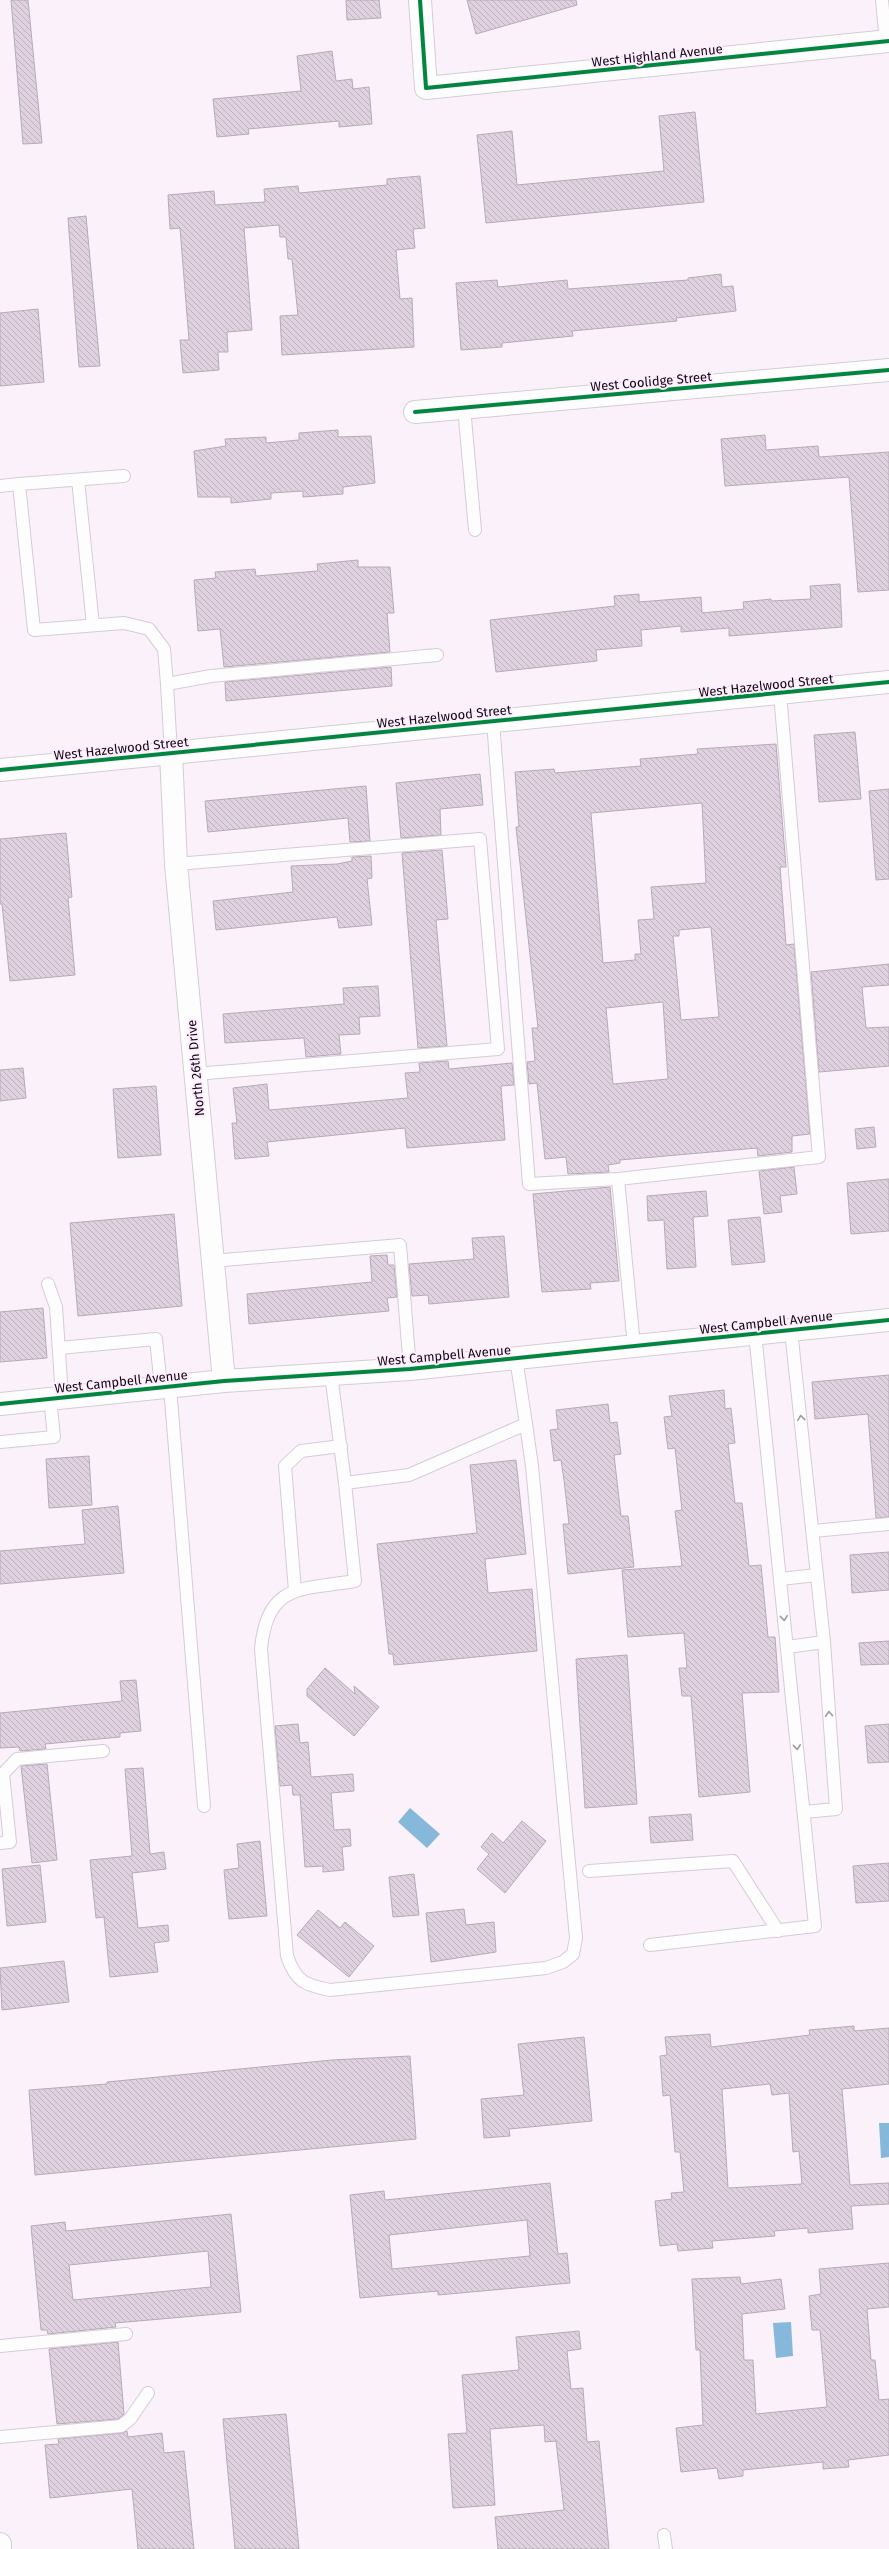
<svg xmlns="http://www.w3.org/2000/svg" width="889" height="2549" font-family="'Fira Sans',sans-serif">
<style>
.water{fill:#85b8da}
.building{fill:url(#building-back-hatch);stroke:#b4acb4;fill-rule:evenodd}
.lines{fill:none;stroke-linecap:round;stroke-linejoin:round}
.lane-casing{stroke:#d4cdd4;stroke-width:14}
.street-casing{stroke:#d4cdd4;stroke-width:24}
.secondary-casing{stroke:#d4cdd4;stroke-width:24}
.lane{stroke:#fefdfe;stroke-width:12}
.street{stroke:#fefdfe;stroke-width:22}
.secondary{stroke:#fefdfe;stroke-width:22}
.cycleway-casing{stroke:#ffedff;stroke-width:6}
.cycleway{stroke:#00873e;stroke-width:4}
.oneway{stroke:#9f9b9f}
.labels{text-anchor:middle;stroke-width:4;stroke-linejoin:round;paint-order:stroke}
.street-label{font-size:13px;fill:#100910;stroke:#ffedff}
</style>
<defs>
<pattern id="building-back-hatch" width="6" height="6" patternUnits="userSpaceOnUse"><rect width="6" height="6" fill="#e0d1e0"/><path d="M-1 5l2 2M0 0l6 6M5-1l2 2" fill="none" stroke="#bfb2bf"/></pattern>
</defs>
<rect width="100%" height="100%" fill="#fbf1fb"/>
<g class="water">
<path d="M 410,1808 L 440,1834 L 427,1848 L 398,1822 Z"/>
<path d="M 879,2123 L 889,2123 L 889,2157 L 881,2158 Z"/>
<path d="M 791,2322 L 793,2356 L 776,2358 L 773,2323 Z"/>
</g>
<g class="building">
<path d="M 11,0 L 28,0 L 42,143 L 23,144 Z"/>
<path d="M 346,0 L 379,0 L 381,18 L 347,20 Z"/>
<path d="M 467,0 L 576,0 L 577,5 L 476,34 Z"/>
<path d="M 332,51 L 336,81 L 352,79 L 353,89 L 369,87 L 372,124 L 339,127 L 339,121 L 248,129 L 249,134 L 217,137 L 213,99 L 301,91 L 297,56 Z"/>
<path d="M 695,112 L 704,202 L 486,223 L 477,135 L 512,131 L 517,185 L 664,171 L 659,116 Z"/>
<path d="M 420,176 L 425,228 L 413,229 L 415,248 L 396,250 L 400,299 L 412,298 L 414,347 L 282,355 L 280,316 L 298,315 L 292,259 L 288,259 L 286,237 L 280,237 L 279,225 L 244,228 L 252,330 L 227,332 L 228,352 L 218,352 L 219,370 L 183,373 L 180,340 L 189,340 L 180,228 L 170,229 L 168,195 L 214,191 L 215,205 L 265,202 L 264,189 L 298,186 L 299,193 L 387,185 L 387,179 Z"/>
<path d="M 86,216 L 100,366 L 79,367 L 68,218 Z"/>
<path d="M 721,274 L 722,287 L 733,286 L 736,311 L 676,318 L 677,321 L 572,331 L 573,336 L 502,343 L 502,347 L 461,350 L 456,283 L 497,280 L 498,287 L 567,280 L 568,289 L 688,280 L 688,278 Z"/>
<path d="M 38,309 L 44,382 L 0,386 L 0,313 Z"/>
<path d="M 338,430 L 338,437 L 371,436 L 375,483 L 343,487 L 343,494 L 303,497 L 303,491 L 271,493 L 271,499 L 231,503 L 231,497 L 198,497 L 194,451 L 226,446 L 225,439 L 266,437 L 266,443 L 299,440 L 299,433 Z"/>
<path d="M 765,435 L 766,450 L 818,446 L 819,457 L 889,452 L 889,590 L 858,592 L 849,477 L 725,486 L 721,439 Z"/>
<path d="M 358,560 L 358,567 L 390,567 L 394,613 L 387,613 L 390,652 L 224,667 L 220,629 L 198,631 L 194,580 L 216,578 L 215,572 L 255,569 L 256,576 L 318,571 L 317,564 Z"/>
<path d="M 840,584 L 842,627 L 729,636 L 729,628 L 681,632 L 681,626 L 641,630 L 642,646 L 596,650 L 597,661 L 496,672 L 490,620 L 615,606 L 614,596 L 639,594 L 639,602 L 701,597 L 702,613 L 744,609 L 743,602 L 771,599 L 771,601 L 811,599 L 810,586 Z"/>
<path d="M 391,667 L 392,686 L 226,701 L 225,682 Z"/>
<path d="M 855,732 L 861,799 L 819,802 L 814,735 Z"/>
<path d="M 776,744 L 786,867 L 780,867 L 786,945 L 794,944 L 810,1134 L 792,1136 L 792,1152 L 758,1156 L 757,1148 L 620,1160 L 620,1163 L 608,1165 L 609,1172 L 568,1174 L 566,1157 L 545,1159 L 537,1083 L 529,1084 L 527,1062 L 535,1061 L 532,1028 L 538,1028 L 516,827 L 519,827 L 515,772 L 554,769 L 555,773 L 641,766 L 640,759 L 698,754 L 697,749 ZM 702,803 L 706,883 L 651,887 L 654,919 L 638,920 L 641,954 L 635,954 L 635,960 L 603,963 L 591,813 ZM 711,927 L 719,1017 L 681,1020 L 673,936 L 679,936 L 679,930 ZM 663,1002 L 668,1079 L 613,1084 L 606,1008 Z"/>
<path d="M 480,774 L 483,805 L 440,809 L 441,835 L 401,838 L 396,783 Z"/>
<path d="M 366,786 L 370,841 L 350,842 L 348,818 L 208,832 L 205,801 Z"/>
<path d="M 889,789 L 889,879 L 876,880 L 869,791 Z"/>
<path d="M 66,833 L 72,897 L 68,898 L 75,975 L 10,981 L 2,904 L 0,904 L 0,839 Z"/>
<path d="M 442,850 L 448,919 L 436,920 L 447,1046 L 418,1048 L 402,853 Z"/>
<path d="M 371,856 L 372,878 L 367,879 L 372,925 L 339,928 L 337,917 L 216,930 L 213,901 L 293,892 L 291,866 L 337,864 L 352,861 L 352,857 Z"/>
<path d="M 889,964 L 889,985 L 862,987 L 866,1028 L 889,1027 L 889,1066 L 819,1072 L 811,972 Z"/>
<path d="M 378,986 L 380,1016 L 359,1017 L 360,1034 L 339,1035 L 341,1054 L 306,1057 L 304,1038 L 225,1043 L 223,1014 L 344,1004 L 343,988 Z"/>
<path d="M 448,1061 L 449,1069 L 512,1063 L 514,1085 L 501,1086 L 505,1140 L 407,1148 L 405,1128 L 267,1142 L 269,1156 L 235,1159 L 232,1123 L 237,1123 L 233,1088 L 267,1084 L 269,1110 L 408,1098 L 405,1073 L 420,1072 L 419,1063 Z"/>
<path d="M 23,1068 L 26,1098 L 0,1101 L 0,1070 Z"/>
<path d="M 156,1086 L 161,1155 L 118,1158 L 113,1089 Z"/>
<path d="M 874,1127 L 876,1147 L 857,1149 L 855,1129 Z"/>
<path d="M 794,1167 L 797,1194 L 780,1196 L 782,1212 L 764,1214 L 759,1171 Z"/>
<path d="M 889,1179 L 889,1231 L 851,1234 L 847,1183 Z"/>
<path d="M 610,1187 L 619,1281 L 590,1283 L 591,1289 L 542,1292 L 533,1194 Z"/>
<path d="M 706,1191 L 708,1216 L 693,1217 L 696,1267 L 667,1269 L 664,1220 L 648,1221 L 647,1196 Z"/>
<path d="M 174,1214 L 182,1306 L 78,1316 L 70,1223 Z"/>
<path d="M 760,1217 L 765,1262 L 732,1265 L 728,1220 Z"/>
<path d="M 504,1236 L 509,1297 L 429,1304 L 428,1295 L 412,1296 L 409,1264 L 474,1259 L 472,1238 Z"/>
<path d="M 387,1255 L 388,1265 L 394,1265 L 397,1297 L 387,1298 L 389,1311 L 249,1324 L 247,1294 L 372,1282 L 370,1256 Z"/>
<path d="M 43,1308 L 47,1358 L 0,1362 L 0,1312 Z"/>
<path d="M 889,1375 L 889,1517 L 876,1518 L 868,1414 L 815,1419 L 812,1382 Z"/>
<path d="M 724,1390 L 725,1409 L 731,1408 L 735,1443 L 728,1444 L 735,1503 L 742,1503 L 749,1566 L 761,1565 L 768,1637 L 775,1637 L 779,1692 L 742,1693 L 750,1792 L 699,1797 L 691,1696 L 682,1696 L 679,1668 L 687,1668 L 684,1633 L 628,1637 L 622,1570 L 682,1566 L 675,1511 L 682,1510 L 675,1448 L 668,1449 L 664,1417 L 672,1416 L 669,1396 Z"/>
<path d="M 608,1404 L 610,1423 L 617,1422 L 621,1454 L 614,1455 L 621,1516 L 628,1516 L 634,1567 L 568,1574 L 563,1524 L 569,1524 L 564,1480 L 561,1460 L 554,1461 L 550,1430 L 558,1429 L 556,1410 Z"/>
<path d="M 89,1456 L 92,1505 L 49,1508 L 46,1459 Z"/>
<path d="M 516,1460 L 526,1554 L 485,1559 L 488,1593 L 532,1589 L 537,1651 L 394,1665 L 393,1654 L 389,1654 L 377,1544 L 477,1533 L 470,1465 Z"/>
<path d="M 118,1506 L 124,1573 L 0,1584 L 0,1551 L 85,1544 L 82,1510 Z"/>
<path d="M 889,1552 L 889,1590 L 852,1593 L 850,1555 Z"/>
<path d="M 889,1641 L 889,1664 L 861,1665 L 859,1643 Z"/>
<path d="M 627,1655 L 637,1804 L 585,1808 L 576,1659 Z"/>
<path d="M 325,1668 L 355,1694 L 354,1686 L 379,1707 L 354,1736 L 307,1696 L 307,1689 Z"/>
<path d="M 136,1680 L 141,1731 L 120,1733 L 120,1737 L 45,1744 L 46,1749 L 20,1751 L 19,1747 L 0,1748 L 0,1713 L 122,1701 L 120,1681 Z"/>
<path d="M 298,1724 L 300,1743 L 308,1742 L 311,1777 L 353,1774 L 354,1791 L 331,1793 L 334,1830 L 350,1829 L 351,1846 L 342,1847 L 344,1870 L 323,1872 L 323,1866 L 305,1867 L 300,1795 L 293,1795 L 292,1785 L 280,1786 L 275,1726 Z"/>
<path d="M 889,1724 L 889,1762 L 868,1763 L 865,1726 Z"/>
<path d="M 47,1764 L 57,1860 L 32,1863 L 21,1766 Z"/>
<path d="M 143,1768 L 150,1854 L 164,1852 L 166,1869 L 132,1873 L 138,1928 L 168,1925 L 169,1941 L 154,1943 L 158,1972 L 110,1977 L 104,1917 L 96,1918 L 90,1860 L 132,1856 L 125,1769 Z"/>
<path d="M 691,1814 L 693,1840 L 651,1843 L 649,1817 Z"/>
<path d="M 522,1821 L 546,1841 L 505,1893 L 477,1869 L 489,1854 L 481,1847 L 492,1833 L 503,1843 Z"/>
<path d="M 260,1841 L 267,1916 L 229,1919 L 224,1870 L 239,1868 L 237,1844 Z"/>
<path d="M 889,1863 L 889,1901 L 856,1903 L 853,1866 Z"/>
<path d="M 40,1865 L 46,1922 L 7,1926 L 2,1869 Z"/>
<path d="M 414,1874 L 419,1915 L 393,1917 L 389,1877 Z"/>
<path d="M 464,1909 L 466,1925 L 494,1922 L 496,1952 L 431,1962 L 426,1913 Z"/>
<path d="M 318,1910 L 340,1928 L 345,1922 L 374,1946 L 349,1977 L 297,1935 Z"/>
<path d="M 64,1961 L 69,2002 L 2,2010 L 0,1968 Z"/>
<path d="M 854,2026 L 854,2031 L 889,2028 L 889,2084 L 842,2089 L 850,2185 L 889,2183 L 889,2204 L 851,2206 L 853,2229 L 808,2233 L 808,2228 L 774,2231 L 775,2236 L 712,2241 L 713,2248 L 678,2251 L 677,2244 L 660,2246 L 655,2201 L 672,2199 L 671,2193 L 684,2192 L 680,2152 L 675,2152 L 670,2095 L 663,2096 L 660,2056 L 667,2055 L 665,2037 L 710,2034 L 711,2047 L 810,2035 L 809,2030 ZM 770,2084 L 772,2095 L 789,2093 L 793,2152 L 799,2151 L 802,2184 L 728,2188 L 722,2089 Z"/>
<path d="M 584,2037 L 592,2121 L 509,2129 L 510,2136 L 484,2138 L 481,2099 L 524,2095 L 518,2044 Z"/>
<path d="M 410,2056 L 416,2139 L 35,2175 L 29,2090 L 107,2084 L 107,2082 L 332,2060 Z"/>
<path d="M 550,2183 L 558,2254 L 567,2253 L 570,2283 L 438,2295 L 438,2291 L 360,2298 L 350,2195 L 384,2191 L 385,2200 ZM 527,2220 L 530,2256 L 392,2269 L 389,2235 Z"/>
<path d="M 231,2214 L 241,2312 L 115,2323 L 116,2327 L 48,2334 L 47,2330 L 41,2330 L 31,2226 L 65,2222 L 66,2231 ZM 208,2251 L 211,2287 L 73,2300 L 69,2265 Z"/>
<path d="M 889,2263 L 889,2307 L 867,2309 L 871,2360 L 875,2360 L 879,2400 L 889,2399 L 889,2455 L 848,2460 L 849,2467 L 823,2469 L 823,2462 L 743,2470 L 743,2476 L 719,2479 L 717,2468 L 681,2472 L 676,2428 L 703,2425 L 700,2350 L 696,2350 L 692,2279 L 740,2277 L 741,2284 L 781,2279 L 785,2309 L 742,2314 L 744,2360 L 753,2360 L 756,2414 L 827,2407 L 820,2330 L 812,2330 L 809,2296 L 821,2294 L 819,2269 Z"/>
<path d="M 579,2331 L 581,2349 L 567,2351 L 571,2389 L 583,2388 L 587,2442 L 599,2441 L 609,2549 L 498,2549 L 495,2517 L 564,2510 L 556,2441 L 545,2442 L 544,2425 L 490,2429 L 495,2505 L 453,2508 L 448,2434 L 467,2433 L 462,2375 L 519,2370 L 516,2337 Z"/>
<path d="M 118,2342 L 124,2414 L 118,2419 L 57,2424 L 49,2349 Z"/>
<path d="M 286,2414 L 299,2549 L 235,2549 L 223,2419 Z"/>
<path d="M 127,2431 L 128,2437 L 162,2433 L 164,2453 L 184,2451 L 194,2549 L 138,2549 L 132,2489 L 50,2498 L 45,2445 L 59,2444 L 58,2439 L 122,2433 Z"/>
</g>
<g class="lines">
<defs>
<g id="lane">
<path d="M 882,0 L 886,42"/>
<path d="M 464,407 L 475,530"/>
<path d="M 124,476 L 19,484 L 34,630 L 124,623 L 149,629 L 164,649 L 167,684"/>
<path d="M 78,480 L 93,625"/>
<path d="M 0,486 L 19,484"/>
<path d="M 493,722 L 529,1184 L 618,1179 L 819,1157 L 780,693"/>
<path d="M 171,753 L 167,684 L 211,676 L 437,655"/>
<path d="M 176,864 L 480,839 L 498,1049 L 195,1074"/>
<path d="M 618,1179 L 634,1346"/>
<path d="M 212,1261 L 400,1245 L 410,1369"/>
<path d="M 48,1284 L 56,1307 L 62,1397"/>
<path d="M 791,1330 L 824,1642 L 836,1809 L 804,1812"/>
<path d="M 59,1348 L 156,1339 L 161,1387"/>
<path d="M 331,1374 L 345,1483 L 409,1475 L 526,1424 L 516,1358"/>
<path d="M 170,1387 L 204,1806"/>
<path d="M 0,1442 L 54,1437 L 50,1398"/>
<path d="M 345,1483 L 355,1581 C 301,1590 267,1583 261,1649 L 287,1956 C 296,1982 305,1985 330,1990 L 546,1968 L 563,1962 L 573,1954 L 576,1938 L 532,1466 L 526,1424"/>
<path d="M 813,1531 L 889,1524"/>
<path d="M 780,1579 L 817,1575"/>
<path d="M 295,1591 L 285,1466 L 301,1451 L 341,1446"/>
<path d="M 787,1647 L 824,1642"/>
<path d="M 0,1774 L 3,1774 L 17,1759 L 103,1751"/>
<path d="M 0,1843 L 10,1842 L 3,1774"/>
<path d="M 589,1871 L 733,1861 L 778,1931"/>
<path d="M 650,1945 L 815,1926 L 755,1333"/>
<path d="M 0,2346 L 126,2334"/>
<path d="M 0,2437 L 121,2426 L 130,2419 L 148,2393"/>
<path d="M 664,2535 L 666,2549"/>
</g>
<g id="street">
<path d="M 420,0 L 426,88 L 889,41"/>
<path d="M 415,412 L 889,370"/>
<path d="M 171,753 L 176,864 L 224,1381"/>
<path d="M 0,770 L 889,682"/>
</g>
<g id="secondary">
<path d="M 0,1404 L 224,1381 L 410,1369 L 889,1320"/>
<path d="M 0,2544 L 0,2549"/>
</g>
</defs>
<use href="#lane" class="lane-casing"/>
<use href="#street" class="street-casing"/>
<use href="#secondary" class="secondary-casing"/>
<use href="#lane" class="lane"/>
<use href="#street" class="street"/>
<use href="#secondary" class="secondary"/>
<defs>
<g id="cycleway">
<path d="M 420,0 L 426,88 L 889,41"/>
<path d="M 415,412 L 889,370"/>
<path d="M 0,770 L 889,682"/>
<path d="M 0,1404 L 224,1381 L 410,1369 L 889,1320"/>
</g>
</defs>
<use href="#cycleway" class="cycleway-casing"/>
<use href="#cycleway" class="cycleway"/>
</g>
<defs><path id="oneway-chevron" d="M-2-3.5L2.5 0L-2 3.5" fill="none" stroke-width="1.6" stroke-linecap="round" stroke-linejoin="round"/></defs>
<g class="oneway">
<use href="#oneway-chevron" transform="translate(801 1418) rotate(-96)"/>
<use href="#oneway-chevron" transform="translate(784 1618) rotate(84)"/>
<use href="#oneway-chevron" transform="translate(829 1714) rotate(-94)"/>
<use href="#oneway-chevron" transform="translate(797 1747) rotate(84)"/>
</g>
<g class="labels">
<g class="street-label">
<text transform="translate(657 55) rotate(-6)" y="5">West Highland Avenue</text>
<text transform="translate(651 381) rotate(-5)" y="5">West Coolidge Street</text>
<text transform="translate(766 685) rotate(-6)" y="5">West Hazelwood Street</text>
<text transform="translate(444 716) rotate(-6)" y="5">West Hazelwood Street</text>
<text transform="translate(121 748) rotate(-6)" y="5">West Hazelwood Street</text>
<text transform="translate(195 1068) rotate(-95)" y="5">North 26th Drive</text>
<text transform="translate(766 1322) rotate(-6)" y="5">West Campbell Avenue</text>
<text transform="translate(444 1355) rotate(-5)" y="5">West Campbell Avenue</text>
<text transform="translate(121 1381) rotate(-6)" y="5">West Campbell Avenue</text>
</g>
</g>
</svg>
